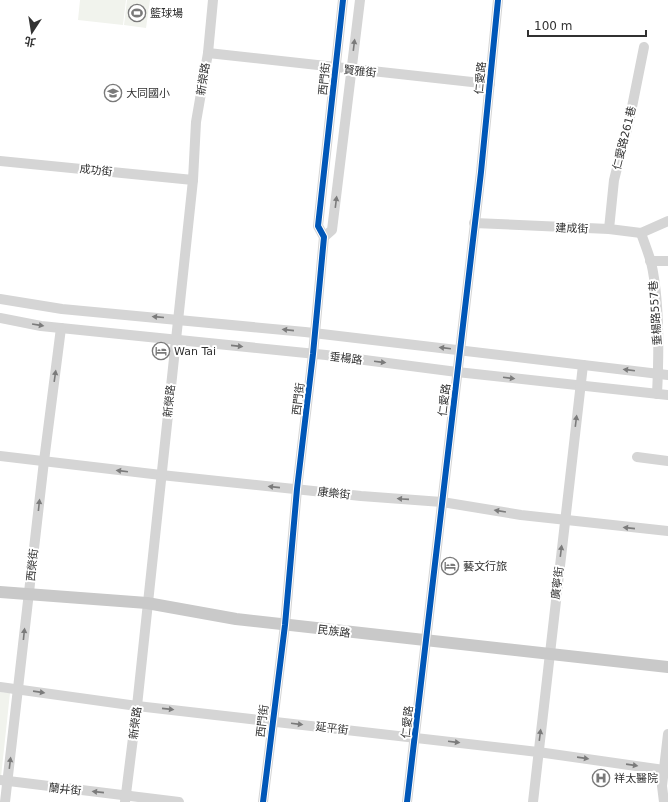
<svg xmlns="http://www.w3.org/2000/svg" width="668" height="802" font-family="'DejaVu Sans','Noto Sans TC',sans-serif">
<style>
.green{fill:#f1f3ed}
.lines{fill:none;stroke-linecap:round;stroke-linejoin:round}
.minor{stroke:#d5d5d5;stroke-width:10}
.major{stroke:#c9c9c9;stroke-width:12}
.cycleway-casing{stroke:#fff;stroke-width:8}
.cycleway{stroke:#0057b8;stroke-width:6}
.oneway{fill:#7b7b7b}
.labels{text-anchor:middle;stroke-width:4;stroke-linejoin:round;paint-order:stroke}
.poi-label{font-size:11px;fill:#313131;stroke:#fff;text-anchor:start}
.street-label{font-size:11px;fill:#313131;stroke:#fff}
</style>
<rect width="100%" height="100%" fill="#fff"/>
<g class="green">
<path d="M 80,0 L 103,0 L 101,21 L 103,0 L 126,0 L 123,25 L 78,20 Z"/>
<path d="M 127,0 L 150,0 L 146,28 L 124,25 Z"/>
<path d="M 0,692 L 10,693 L 1,777 L 0,777 Z"/>
</g>
<g class="lines">
<g class="minor">
<path d="M 208,53 L 490,84"/>
<path d="M 0,161 L 193,180"/>
<path d="M 474,223 L 609,229 L 641,233 L 668,221"/>
<path d="M 609,229 L 614,180 L 630,117 L 644,47"/>
<path d="M 641,233 C 644,242 648,252 651,262 C 660,301 659,354 657,394"/>
<path d="M 324,237 L 332,230 L 360,0"/>
<path d="M 650,261 L 668,261"/>
<path d="M 0,299 L 62,309 L 305,332 L 668,375"/>
<path d="M 0,318 L 41,326 L 326,355 L 457,372 L 668,395"/>
<path d="M 0,456 L 161,475 L 361,496 L 442,502 L 521,515 L 668,531"/>
<path d="M 637,457 L 668,461"/>
<path d="M 0,687 L 137,706 L 538,752 L 664,770"/>
<path d="M 0,780 L 179,802"/>
<path d="M 5,802 L 44,461 L 61,328"/>
<path d="M 125,802 L 137,706 L 193,180 L 196,122 L 208,53 L 213,0"/>
<path d="M 263,802 L 285,625 L 297,489 L 313,354 L 324,237 L 318,226 L 343,0"/>
<path d="M 407,802 L 481,172 L 498,0"/>
<path d="M 533,802 L 583,365"/>
<path d="M 664,802 L 662,786 L 668,734"/>
</g>
<path class="major" d="M 0,592 L 147,603 L 236,619 L 668,667"/>
<defs>
<g id="cycleway">
<path d="M 263,802 L 285,625 L 297,489 L 313,354 L 324,237 L 318,226 L 343,0"/>
<path d="M 407,802 L 481,172 L 498,0"/>
</g>
</defs>
<use href="#cycleway" class="cycleway-casing"/>
<use href="#cycleway" class="cycleway"/>
</g>
<defs><path id="oneway-solid" d="M-6-.8H1V-3.2L6.5 0L1 3.2V.8H-6Z"/></defs>
<g class="oneway">
<use href="#oneway-solid" transform="translate(354 45) rotate(-83)"/>
<use href="#oneway-solid" transform="translate(336 202) rotate(-83)"/>
<use href="#oneway-solid" transform="translate(158 317) rotate(-175)"/>
<use href="#oneway-solid" transform="translate(38 325) rotate(9)"/>
<use href="#oneway-solid" transform="translate(288 330) rotate(-174)"/>
<use href="#oneway-solid" transform="translate(237 346) rotate(6)"/>
<use href="#oneway-solid" transform="translate(445 348) rotate(-173)"/>
<use href="#oneway-solid" transform="translate(380 362) rotate(7)"/>
<use href="#oneway-solid" transform="translate(629 370) rotate(-173)"/>
<use href="#oneway-solid" transform="translate(55 376) rotate(-82)"/>
<use href="#oneway-solid" transform="translate(509 378) rotate(7)"/>
<use href="#oneway-solid" transform="translate(576 421) rotate(-83)"/>
<use href="#oneway-solid" transform="translate(122 471) rotate(-173)"/>
<use href="#oneway-solid" transform="translate(274 487) rotate(-174)"/>
<use href="#oneway-solid" transform="translate(403 499) rotate(-176)"/>
<use href="#oneway-solid" transform="translate(39 505) rotate(-84)"/>
<use href="#oneway-solid" transform="translate(500 511) rotate(-171)"/>
<use href="#oneway-solid" transform="translate(629 528) rotate(-174)"/>
<use href="#oneway-solid" transform="translate(561 551) rotate(-83)"/>
<use href="#oneway-solid" transform="translate(24 634) rotate(-84)"/>
<use href="#oneway-solid" transform="translate(39 692) rotate(8)"/>
<use href="#oneway-solid" transform="translate(168 709) rotate(6)"/>
<use href="#oneway-solid" transform="translate(297 724) rotate(7)"/>
<use href="#oneway-solid" transform="translate(540 735) rotate(-83)"/>
<use href="#oneway-solid" transform="translate(454 742) rotate(7)"/>
<use href="#oneway-solid" transform="translate(583 758) rotate(8)"/>
<use href="#oneway-solid" transform="translate(10 763) rotate(-83)"/>
<use href="#oneway-solid" transform="translate(632 765) rotate(8)"/>
<use href="#oneway-solid" transform="translate(98 792) rotate(-174)"/>
</g>
<defs>
<symbol id="stadium-ring" viewBox="-11 -11 22 22"><circle r="9.5" fill="#fff" stroke="#797979" stroke-width="1.5"/><path d="M0-5a6.5 5 0 1 0 0 10a6.5 5 0 1 0 0-10ZM-3.5-1.8h7v3.6h-7Z" fill="#797979"/></symbol>
<symbol id="school-ring" viewBox="-11 -11 22 22"><circle r="9.5" fill="#fff" stroke="#797979" stroke-width="1.5"/><path d="M0-5L7-2L0 1L-7-2ZM-4 1L0 2.5L4 1V4Q0 6-4 4Z" fill="#797979"/></symbol>
<symbol id="hotel-ring" viewBox="-11 -11 22 22"><circle r="9.5" fill="#fff" stroke="#797979" stroke-width="1.5"/><path d="M-6-4.5h1.5V1H6V5H4.5V3h-9V5H-6ZM-4 0a1.8 1.8 0 1 1 3.6 0ZM.5 0V-2.5h3Q6-2.5 6 0Z" fill="#797979"/></symbol>
<symbol id="hospital-ring" viewBox="-11 -11 22 22"><circle r="9.5" fill="#fff" stroke="#797979" stroke-width="1.5"/><path d="M-5-5h3v3.5h4V-5h3V5h-3V1.5h-4V5h-3Z" fill="#797979"/></symbol>
</defs>
<g fill-rule="evenodd">
<use href="#stadium-ring" x="127" y="3" width="20" height="20"/>
<use href="#school-ring" x="103" y="83" width="20" height="20"/>
<use href="#hotel-ring" x="151" y="341" width="20" height="20"/>
<use href="#hotel-ring" x="440" y="556" width="20" height="20"/>
<use href="#hospital-ring" x="591" y="768" width="20" height="20"/>
</g>
<g class="labels">
<g class="poi-label">
<text x="150" y="17">籃球場</text>
<text x="126" y="97">大同國小</text>
<text x="174" y="355">Wan Tai</text>
<text x="463" y="570">藝文行旅</text>
<text x="614" y="782">祥太醫院</text>
</g>
<g class="street-label">
<text transform="translate(360 71) rotate(6)" y="4">賢雅街</text>
<text transform="translate(480 78) rotate(-85)" y="4">仁愛路</text>
<text transform="translate(203 79) rotate(-81)" y="4">新榮路</text>
<text transform="translate(324 79) rotate(-84)" y="4">西門街</text>
<text transform="translate(624 138) rotate(-76)" y="4">仁愛路261巷</text>
<text transform="translate(96 170) rotate(6)" y="4">成功街</text>
<text transform="translate(572 228) rotate(2)" y="4">建成街</text>
<text transform="translate(655 313) rotate(-94)" y="4">垂楊路557巷</text>
<text transform="translate(346 358) rotate(7)" y="4">垂楊路</text>
<text transform="translate(298 399) rotate(-83)" y="4">西門街</text>
<text transform="translate(444 400) rotate(-83)" y="4">仁愛路</text>
<text transform="translate(169 401) rotate(-84)" y="4">新榮路</text>
<text transform="translate(334 493) rotate(6)" y="4">康樂街</text>
<text transform="translate(32 565) rotate(-84)" y="4">西榮街</text>
<text transform="translate(557 583) rotate(-83)" y="4">廣寧街</text>
<text transform="translate(334 631) rotate(7)" y="4">民族路</text>
<text transform="translate(262 721) rotate(-83)" y="4">西門街</text>
<text transform="translate(407 722) rotate(-84)" y="4">仁愛路</text>
<text transform="translate(135 723) rotate(-83)" y="4">新榮路</text>
<text transform="translate(332 728) rotate(7)" y="4">延平街</text>
<text transform="translate(65 789) rotate(6)" y="4">蘭井街</text>
</g>
</g>
<g transform="translate(32 32) rotate(192)" stroke="#ffffff" stroke-width="3" paint-order="stroke">
<path d="M0-3L7 15L0 10L-7 15Z" fill="#313131"/>
<text y="-6" font-size="11" font-weight="bold" text-anchor="middle" fill="#313131">北</text>
</g>
<path d="M528 30v6h118v-6" fill="none" stroke="#313131" stroke-width="2"/>
<text x="534" y="30" font-size="12" fill="#313131" stroke="#ffffff" stroke-width="3" paint-order="stroke">100 m</text>
</svg>
